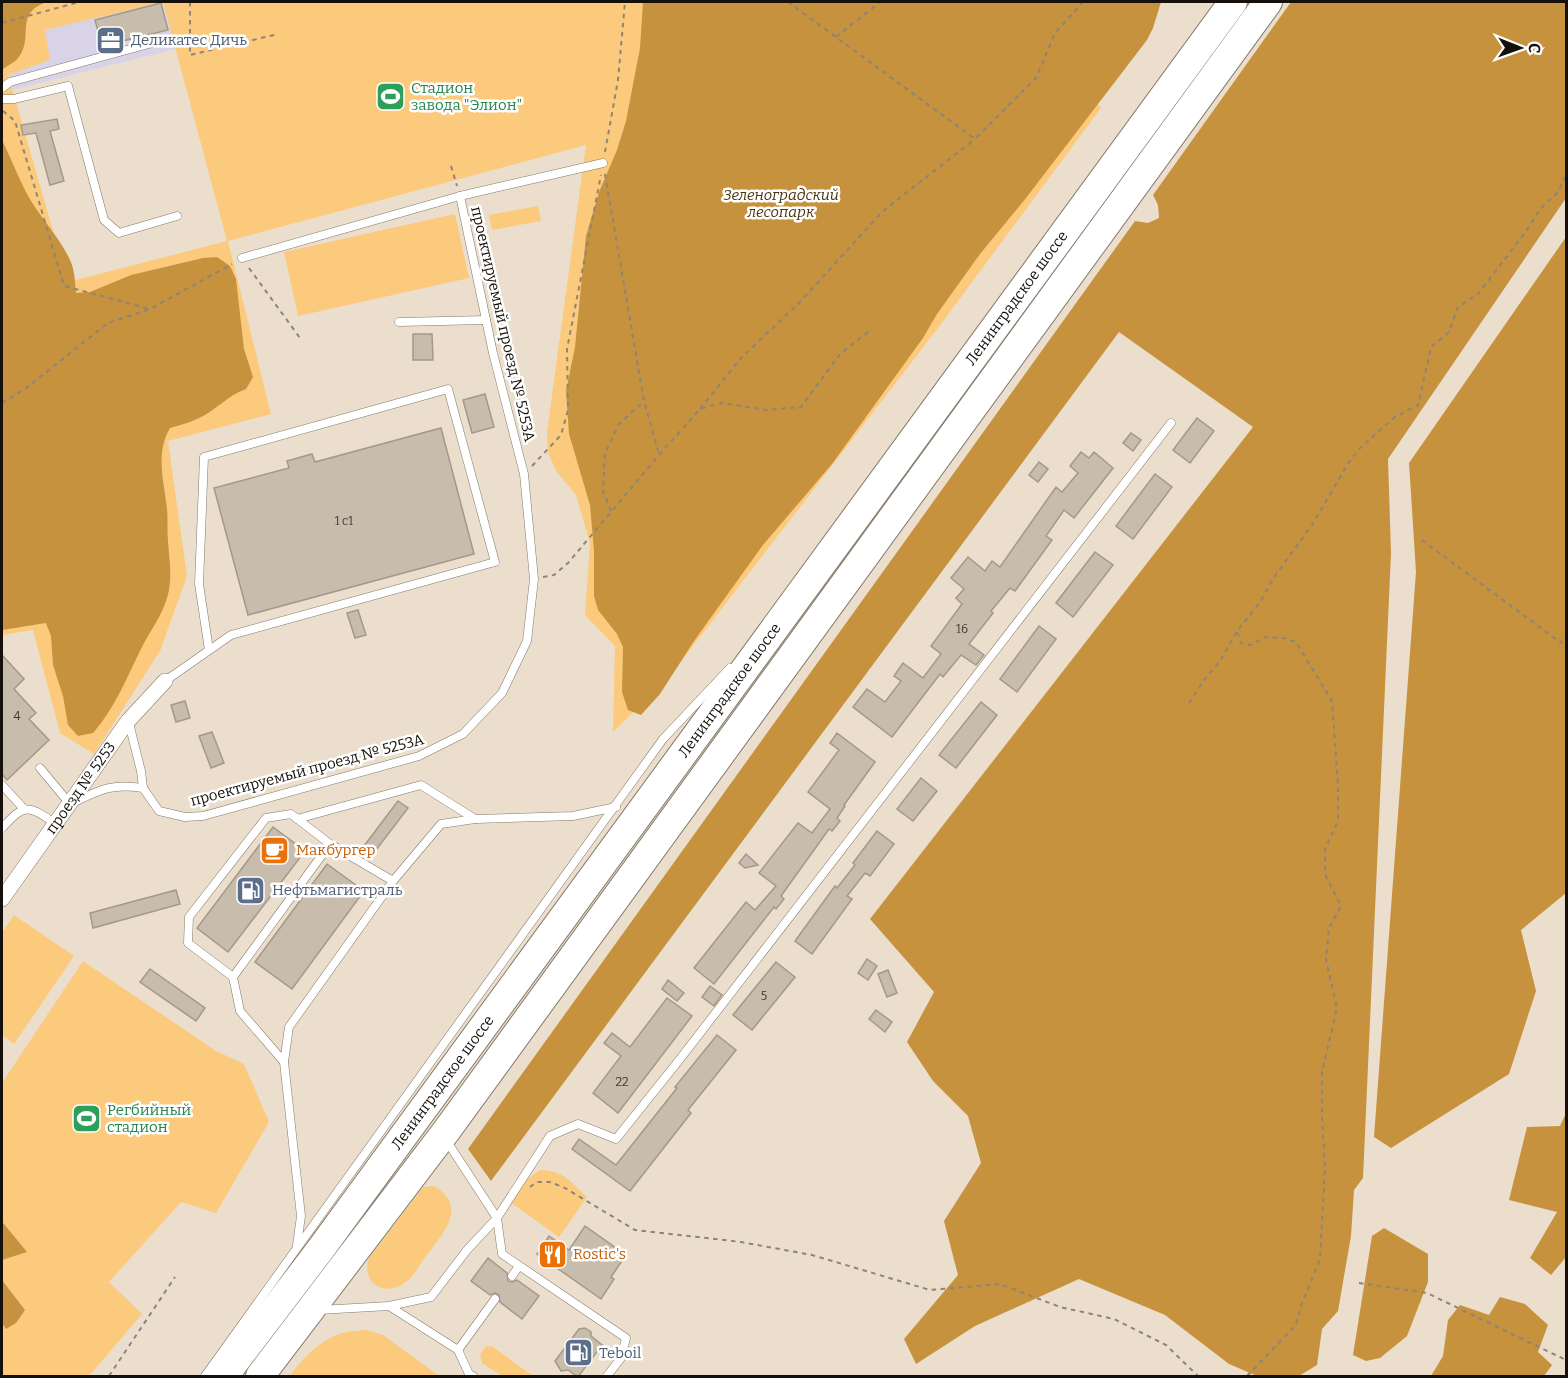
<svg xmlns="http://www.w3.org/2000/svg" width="1568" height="1378" font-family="Bitter,serif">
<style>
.commercial{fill:#d9d3e8}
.green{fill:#fcca7c;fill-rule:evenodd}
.forest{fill:#c6923d}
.building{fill:#c8bcac;stroke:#a49888;stroke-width:1.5}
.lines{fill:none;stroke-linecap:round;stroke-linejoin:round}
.lane-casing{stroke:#84796a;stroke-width:9}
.street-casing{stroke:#84796a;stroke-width:16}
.highway-casing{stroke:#84796a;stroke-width:30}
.path{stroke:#8e8478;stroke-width:2;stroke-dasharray:4.5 4.5;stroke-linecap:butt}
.lane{stroke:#fff;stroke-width:8}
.street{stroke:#fff;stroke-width:15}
.highway{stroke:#fff;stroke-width:28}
.labels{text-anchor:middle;stroke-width:5;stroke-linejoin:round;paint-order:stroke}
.number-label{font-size:12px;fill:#423b33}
.service-label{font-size:15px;fill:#4e5e75;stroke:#fff;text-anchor:start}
.leisure-label{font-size:15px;fill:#27864d;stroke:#fff;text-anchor:start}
.park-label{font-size:15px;font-style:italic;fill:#4b3511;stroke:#fff}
.street-label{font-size:15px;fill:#15100b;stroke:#fff}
.food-label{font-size:15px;fill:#c56008;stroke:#fff;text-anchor:start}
</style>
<rect width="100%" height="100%" fill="#ebdecd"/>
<path class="commercial" d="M 163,2 L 176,49 L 12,90 L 8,74 L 50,60 L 44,30 Z"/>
<g class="green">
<path d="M 2,2 L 1109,2 L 1082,86 L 1101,108 L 938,328 L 669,677 L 613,732 L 615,646 L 585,615 L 590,543 L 576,495 L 557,472 L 548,453 L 547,432 L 586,145 L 228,241 L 271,414 L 168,441 L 187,576 L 160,651 L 94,754 L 60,733 L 33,630 L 2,635 ZM 163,2 L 227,241 L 68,282 L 8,75 L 50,60 L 45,30 Z"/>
<path d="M 538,206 L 541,221 L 492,230 L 489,215 Z"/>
<path d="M 455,214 L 469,278 L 298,316 L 284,252 Z"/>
<path d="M 14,915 L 74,956 L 14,1044 L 2,1035 L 2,933 Z"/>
<path d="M 83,961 L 216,1051 L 244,1064 L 269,1122 L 216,1213 L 181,1202 L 109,1282 L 142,1314 L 89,1376 L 2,1376 L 2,1320 L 25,1310 L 2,1280 L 2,1260 L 26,1252 L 2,1222 L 2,1083 Z"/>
<path d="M 540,1170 C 565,1171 570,1182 587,1197 L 559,1237 L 510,1202 L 520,1185 Z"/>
<path d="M 434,1186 C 470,1207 441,1236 424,1259 C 418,1267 412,1279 403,1284 C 382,1297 361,1282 369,1258 L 423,1187 Z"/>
<path d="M 367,1330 L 383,1335 L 439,1376 L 290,1376 C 303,1358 320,1340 342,1333 C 350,1331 359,1331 367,1330 Z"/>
<path d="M 486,1346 L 493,1347 L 533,1376 L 502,1376 L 482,1363 L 480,1354 Z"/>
</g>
<g class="forest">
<path d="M 2,2 L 47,2 C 13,13 35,38 18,58 C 14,63 6,66 2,70 Z"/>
<path d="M 643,2 L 1161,2 L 1153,28 L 1147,40 L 1026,198 L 980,254 L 937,314 L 923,338 L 832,464 L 763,545 L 694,641 L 660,694 L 641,715 L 628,710 L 622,692 L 623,647 L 617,634 L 598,610 L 594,596 L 594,551 L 590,505 L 569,434 L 566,391 L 575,347 L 586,236 L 599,192 L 617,150 L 626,121 L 640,48 Z"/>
<path d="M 1291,2 L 1566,2 L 1566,198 L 1388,459 L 1391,553 L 1363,1178 L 1354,1190 L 1351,1236 L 1338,1311 L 1322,1329 L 1317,1365 L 1299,1376 L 1257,1376 L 1229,1364 L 1165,1315 L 1079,1279 L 975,1326 L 916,1364 L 904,1339 L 958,1275 L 944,1221 L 981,1163 L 968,1116 L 933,1081 L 907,1042 L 934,992 L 870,919 L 1253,427 L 1119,332 L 491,1181 L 468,1149 L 1135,221 L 1148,223 L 1159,218 L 1158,205 L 1153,195 Z"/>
<path d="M 2,140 C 11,158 18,177 27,194 C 40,218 64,242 72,265 C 75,274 75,284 76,293 L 90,292 L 131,275 L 203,258 L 217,257 L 230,266 L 236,279 L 244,349 L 253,377 L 246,389 C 226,396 216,411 197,419 C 189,423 179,425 170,428 C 155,454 164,481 167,509 C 168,519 167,530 168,541 C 169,555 171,569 170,582 C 168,609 152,627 141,649 C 126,679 115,708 93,733 L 78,736 L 68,725 L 63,696 L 53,665 L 51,636 L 46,623 L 2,630 Z"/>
<path d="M 1566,237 L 1566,893 L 1521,930 L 1536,991 L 1509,1074 L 1391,1148 L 1374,1137 L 1416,572 L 1409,463 Z"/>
<path d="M 1566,1113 L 1566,1257 L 1551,1275 L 1530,1258 L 1557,1212 L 1509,1200 L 1527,1127 L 1560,1126 Z"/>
<path d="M 2,1222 L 4,1224 L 27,1252 L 2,1260 Z"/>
<path d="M 1384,1228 L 1428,1254 L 1428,1282 L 1407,1336 L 1380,1358 L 1366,1361 L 1353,1355 L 1372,1236 Z"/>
<path d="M 2,1280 L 25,1310 L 16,1323 L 6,1329 L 2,1323 Z"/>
<path d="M 1500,1297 L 1525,1304 L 1548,1325 L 1538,1352 L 1552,1365 L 1544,1376 L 1431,1376 L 1443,1356 L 1448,1320 L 1460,1305 L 1489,1315 Z"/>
</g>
<g class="building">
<path d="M 161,3 L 168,30 L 102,46 L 95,20 Z"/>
<path d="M 57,119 L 59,129 L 50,131 L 64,181 L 50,185 L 36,133 L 23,135 L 21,125 Z"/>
<path d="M 413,334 L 432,334 L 433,360 L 413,360 Z"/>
<path d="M 485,394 L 494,427 L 472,433 L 463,400 Z"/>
<path d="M 1197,418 L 1214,431 L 1190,463 L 1173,450 Z"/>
<path d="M 441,428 L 474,554 L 248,615 L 214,488 L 289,468 L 287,461 L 312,454 L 315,462 Z"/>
<path d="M 1131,433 L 1141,440 L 1133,451 L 1123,443 Z"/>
<path d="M 1081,452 L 1089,458 L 1094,452 L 1113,468 L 1074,518 L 1064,510 L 1046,536 L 1052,540 L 1015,591 L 1010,588 L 991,611 L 993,613 L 969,644 L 984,655 L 976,665 L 961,655 L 943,677 L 940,674 L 892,737 L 853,707 L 867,689 L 885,702 L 901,681 L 894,676 L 903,663 L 923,678 L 941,654 L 931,646 L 962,604 L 956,598 L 964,589 L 951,578 L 968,557 L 985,571 L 992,561 L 1000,567 L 1056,487 L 1062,492 L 1078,473 L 1070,466 Z"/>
<path d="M 1039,462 L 1048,469 L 1038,482 L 1029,475 Z"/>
<path d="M 1155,474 L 1172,487 L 1133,539 L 1116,526 Z"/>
<path d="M 1095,552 L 1113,565 L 1073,617 L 1056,603 Z"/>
<path d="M 358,610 L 366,635 L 355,638 L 347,613 Z"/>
<path d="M 1039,626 L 1056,639 L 1017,692 L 1000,679 Z"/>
<path d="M 2,655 L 24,679 L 14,689 L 36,713 L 29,719 L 49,740 L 7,780 L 2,774 Z"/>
<path d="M 185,701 L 190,718 L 176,722 L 171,705 Z"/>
<path d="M 981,702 L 997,715 L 956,768 L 939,755 Z"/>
<path d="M 212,732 L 224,763 L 211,768 L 199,736 Z"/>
<path d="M 837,733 L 875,762 L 844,805 L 845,806 L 837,818 L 840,821 L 832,831 L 829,829 L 781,896 L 784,899 L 776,909 L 774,907 L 714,984 L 694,968 L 746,902 L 755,910 L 776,886 L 759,873 L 798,823 L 812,833 L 830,809 L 808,792 L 839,750 L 830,743 Z"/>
<path d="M 921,778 L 937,791 L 913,821 L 897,809 Z"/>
<path d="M 398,801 L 408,808 L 370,858 L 361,850 Z"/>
<path d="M 273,827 L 305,851 L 228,952 L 197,928 Z"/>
<path d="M 877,831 L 894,844 L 870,876 L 865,873 L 847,896 L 852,899 L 812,954 L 795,941 L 835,886 L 837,888 L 855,865 L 853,863 Z"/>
<path d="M 746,854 L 758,865 L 745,868 L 739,863 Z"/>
<path d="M 327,864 L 364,891 L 292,989 L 255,962 Z"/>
<path d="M 176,890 L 180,904 L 93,928 L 90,913 Z"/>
<path d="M 867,959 L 877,966 L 868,980 L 858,973 Z"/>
<path d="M 776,962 L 795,977 L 752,1030 L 733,1015 Z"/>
<path d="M 150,969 L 205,1008 L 196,1021 L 140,982 Z"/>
<path d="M 888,970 L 897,993 L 887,997 L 878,974 Z"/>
<path d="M 668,980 L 684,993 L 677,1001 L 662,989 Z"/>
<path d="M 710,986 L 722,995 L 714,1006 L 702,997 Z"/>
<path d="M 667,998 L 692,1016 L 618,1113 L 593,1093 L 621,1056 L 604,1043 L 612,1033 L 630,1047 Z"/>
<path d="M 876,1010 L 892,1022 L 885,1032 L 869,1019 Z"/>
<path d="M 717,1035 L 736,1050 L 688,1110 L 691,1113 L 630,1191 L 572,1149 L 579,1139 L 616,1165 L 677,1088 L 675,1087 Z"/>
<path d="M 585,1226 L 626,1255 L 611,1277 L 614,1279 L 601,1299 L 537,1254 L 549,1236 L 569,1250 Z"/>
<path d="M 488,1258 L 507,1273 L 508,1281 L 512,1282 L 517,1280 L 539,1296 L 522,1319 L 500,1302 L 499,1295 L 495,1293 L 490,1295 L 471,1281 Z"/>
<path d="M 585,1328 L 591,1332 L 591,1336 L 602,1345 L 578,1377 L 568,1370 L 561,1371 L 555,1361 L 579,1329 Z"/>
</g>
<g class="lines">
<defs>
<g id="lane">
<path d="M 2,88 L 10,82 L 156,42"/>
<path d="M 2,99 L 14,99 L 68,86 L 104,220 L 119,233 L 177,216"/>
<path d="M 242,258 L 460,196 L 603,163"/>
<path d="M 399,322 L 486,320"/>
<path d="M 165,681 L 231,635 L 495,562 L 448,389 L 204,457 L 199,584 L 209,650"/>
<path d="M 129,723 L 141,771 L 143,788"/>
<path d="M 40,768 L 70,804 C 100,790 110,783 143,788 L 159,811 L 185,817 L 203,816 L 419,756 L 463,734 L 502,693 L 527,641 L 534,579 L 524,474 L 493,353 L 460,196"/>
<path d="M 2,785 L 24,809"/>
<path d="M 297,819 L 421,785 L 475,819"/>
<path d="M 2,828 C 25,803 28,805 56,824"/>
<path d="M 233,977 L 188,943 L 189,917 L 266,818 L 291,814 L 330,844"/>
<path d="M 284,1062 L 240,1011 L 233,977 L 330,844 L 393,881"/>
<path d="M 446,1140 L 497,1218 L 502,1254 L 626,1338 L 621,1358 L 607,1376"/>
<path d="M 297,1245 L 301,1216 L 284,1062 L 289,1027 L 393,881 L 441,824 L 475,819 L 573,816 L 616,807"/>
<path d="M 512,1276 L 519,1266"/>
<path d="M 389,1306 L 458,1350 L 469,1374 L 473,1376"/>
<path d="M 319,1310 L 389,1306 L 431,1297 L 467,1250 L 497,1218 L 550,1136 L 578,1124 L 616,1139 L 680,1059 L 1171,423"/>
<path d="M 458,1350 L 495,1299"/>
<path d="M 205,1376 L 663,739 L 730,668"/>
</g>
<g id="street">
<path id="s1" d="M 2,899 L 128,721 L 165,681"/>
</g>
<g id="highway">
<path id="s2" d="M 224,1376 L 320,1250 L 1233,2"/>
<path d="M 260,1376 L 447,1130 L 1268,2"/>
</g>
</defs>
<use href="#lane" class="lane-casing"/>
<use href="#street" class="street-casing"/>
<use href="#highway" class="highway-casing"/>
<g class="path">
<path d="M 190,2 L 190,55 L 274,35"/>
<path d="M 788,2 L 975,139 L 1036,78 L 1055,33 L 1083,2"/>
<path d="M 2,23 L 79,2"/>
<path d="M 836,37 L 880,2"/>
<path d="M 3,111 L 15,121 L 64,286 L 150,309"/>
<path d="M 605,152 L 618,80 L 625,2"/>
<path d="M 451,166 L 457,186"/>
<path d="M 605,174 L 644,401 L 659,454"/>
<path d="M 249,268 L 300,338"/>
<path d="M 2,403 L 25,389 L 108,323 L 150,309 L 232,264"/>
<path d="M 700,409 L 742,357 L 798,304 L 883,211 L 975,139"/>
<path d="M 532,466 L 561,435 L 568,410 L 567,349 L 601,175"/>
<path d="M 611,511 L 603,491 L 605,453 L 619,424 L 644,401"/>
<path d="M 1422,540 L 1561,643 L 1566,635"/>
<path d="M 543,577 L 554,575 L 568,563 L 659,455 L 700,409 L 721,403 L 767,410 L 801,407 L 840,354 L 872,329"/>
<path d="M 1189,703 L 1204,680 L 1220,661 L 1237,631"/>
<path d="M 530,1187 L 537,1182 L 550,1182 L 565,1188 L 635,1230 L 741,1242 L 812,1255 L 930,1290 L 1000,1284 L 1060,1307 L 1114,1319 L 1166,1345 L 1198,1376"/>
<path d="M 1359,1283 L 1427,1293 L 1566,1360"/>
<path d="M 109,1376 L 175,1277"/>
<path d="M 1247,1376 L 1296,1325 L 1301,1306 L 1320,1259 L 1325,1169 L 1322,1116 L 1322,1072 L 1337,1008 L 1326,960 L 1329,928 L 1341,906 L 1325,874 L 1325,849 L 1338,821 L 1338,784 L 1332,701 L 1296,642 L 1283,638 L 1265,637 L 1251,645 L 1241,643 L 1237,631 L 1261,601 L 1272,580 L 1312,525 L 1349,462 L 1361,447 L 1395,417 L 1418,405 L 1431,347 L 1449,332 L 1458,307 L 1478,294 L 1527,230 L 1540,209 L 1558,192 L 1566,175"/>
</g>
<use href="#lane" class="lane"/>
<use href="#street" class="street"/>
<use href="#highway" class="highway"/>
</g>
<defs>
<symbol id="office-square" viewBox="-11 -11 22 22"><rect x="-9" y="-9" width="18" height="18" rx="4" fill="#5c6f8a" stroke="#fff"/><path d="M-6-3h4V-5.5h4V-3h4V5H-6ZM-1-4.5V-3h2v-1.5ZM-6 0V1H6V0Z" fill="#fff"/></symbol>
<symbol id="stadium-square" viewBox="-11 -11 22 22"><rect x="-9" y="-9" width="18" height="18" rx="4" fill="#2e9e5b" stroke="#fff"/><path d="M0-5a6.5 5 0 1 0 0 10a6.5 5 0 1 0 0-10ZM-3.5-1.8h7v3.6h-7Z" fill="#fff"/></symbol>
<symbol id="cafe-square" viewBox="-11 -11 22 22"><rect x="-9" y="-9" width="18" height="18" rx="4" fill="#e8710a" stroke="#fff"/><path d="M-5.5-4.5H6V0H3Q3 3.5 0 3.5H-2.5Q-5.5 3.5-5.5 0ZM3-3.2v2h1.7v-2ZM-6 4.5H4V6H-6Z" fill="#fff"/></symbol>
<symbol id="fuel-square" viewBox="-11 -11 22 22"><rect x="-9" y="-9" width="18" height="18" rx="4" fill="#5c6f8a" stroke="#fff"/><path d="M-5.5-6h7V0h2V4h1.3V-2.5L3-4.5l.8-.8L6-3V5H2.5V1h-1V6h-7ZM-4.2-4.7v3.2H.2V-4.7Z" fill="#fff"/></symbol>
<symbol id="restaurant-square" viewBox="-11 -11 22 22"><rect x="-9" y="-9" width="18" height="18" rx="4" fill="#e8710a" stroke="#fff"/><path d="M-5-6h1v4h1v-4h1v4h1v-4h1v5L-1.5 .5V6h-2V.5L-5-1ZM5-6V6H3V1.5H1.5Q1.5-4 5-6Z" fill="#fff"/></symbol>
</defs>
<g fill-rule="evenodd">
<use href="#office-square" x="94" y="24" width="33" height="33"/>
<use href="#stadium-square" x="374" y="80" width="33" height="33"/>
<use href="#cafe-square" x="258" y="834" width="33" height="33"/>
<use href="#fuel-square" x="234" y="874" width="33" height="33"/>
<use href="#stadium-square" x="70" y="1102" width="33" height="33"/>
<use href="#restaurant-square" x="536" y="1238" width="33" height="33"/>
<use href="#fuel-square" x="562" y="1336" width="33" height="33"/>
</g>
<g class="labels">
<g class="number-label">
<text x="344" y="525">1 с1</text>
<text x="962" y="633">16</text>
<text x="17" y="720">4</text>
<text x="764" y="1000">5</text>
<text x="622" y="1086">22</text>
</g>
<g class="service-label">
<text x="131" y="45">Деликатес Дичь</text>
<text x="272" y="895">Нефтьмагистраль</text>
<text x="599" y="1358">Teboil</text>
</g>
<g class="leisure-label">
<text x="411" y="93">Стадион<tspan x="411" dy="17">завода "Элион"</tspan></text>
<text x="107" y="1115">Регбийный<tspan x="107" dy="17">стадион</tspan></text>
</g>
<g class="park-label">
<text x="781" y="200">Зеленоградский<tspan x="781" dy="17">лесопарк</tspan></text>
</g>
<g class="street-label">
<text dy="5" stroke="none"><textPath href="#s2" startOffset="1338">Ленинградское шоссе</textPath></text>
<text transform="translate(503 324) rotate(77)" y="5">проектируемый проезд № 5253А</text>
<text dy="5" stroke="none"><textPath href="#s2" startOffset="852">Ленинградское шоссе</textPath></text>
<text transform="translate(307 770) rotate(-15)" y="5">проектируемый проезд № 5253А</text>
<text dy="5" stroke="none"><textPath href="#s1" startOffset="136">проезд № 5253</textPath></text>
<text dy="5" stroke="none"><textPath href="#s2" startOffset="366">Ленинградское шоссе</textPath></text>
</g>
<g class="food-label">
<text x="296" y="855">Макбургер</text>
<text x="573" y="1259">Rostic's</text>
</g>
</g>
<rect width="1568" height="1378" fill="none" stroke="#15100b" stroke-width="6"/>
<g transform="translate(1520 48) rotate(91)" stroke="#ffffff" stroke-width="4.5" paint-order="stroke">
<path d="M0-4.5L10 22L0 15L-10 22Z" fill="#15100b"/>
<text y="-9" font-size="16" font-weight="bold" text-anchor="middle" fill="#15100b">С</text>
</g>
</svg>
